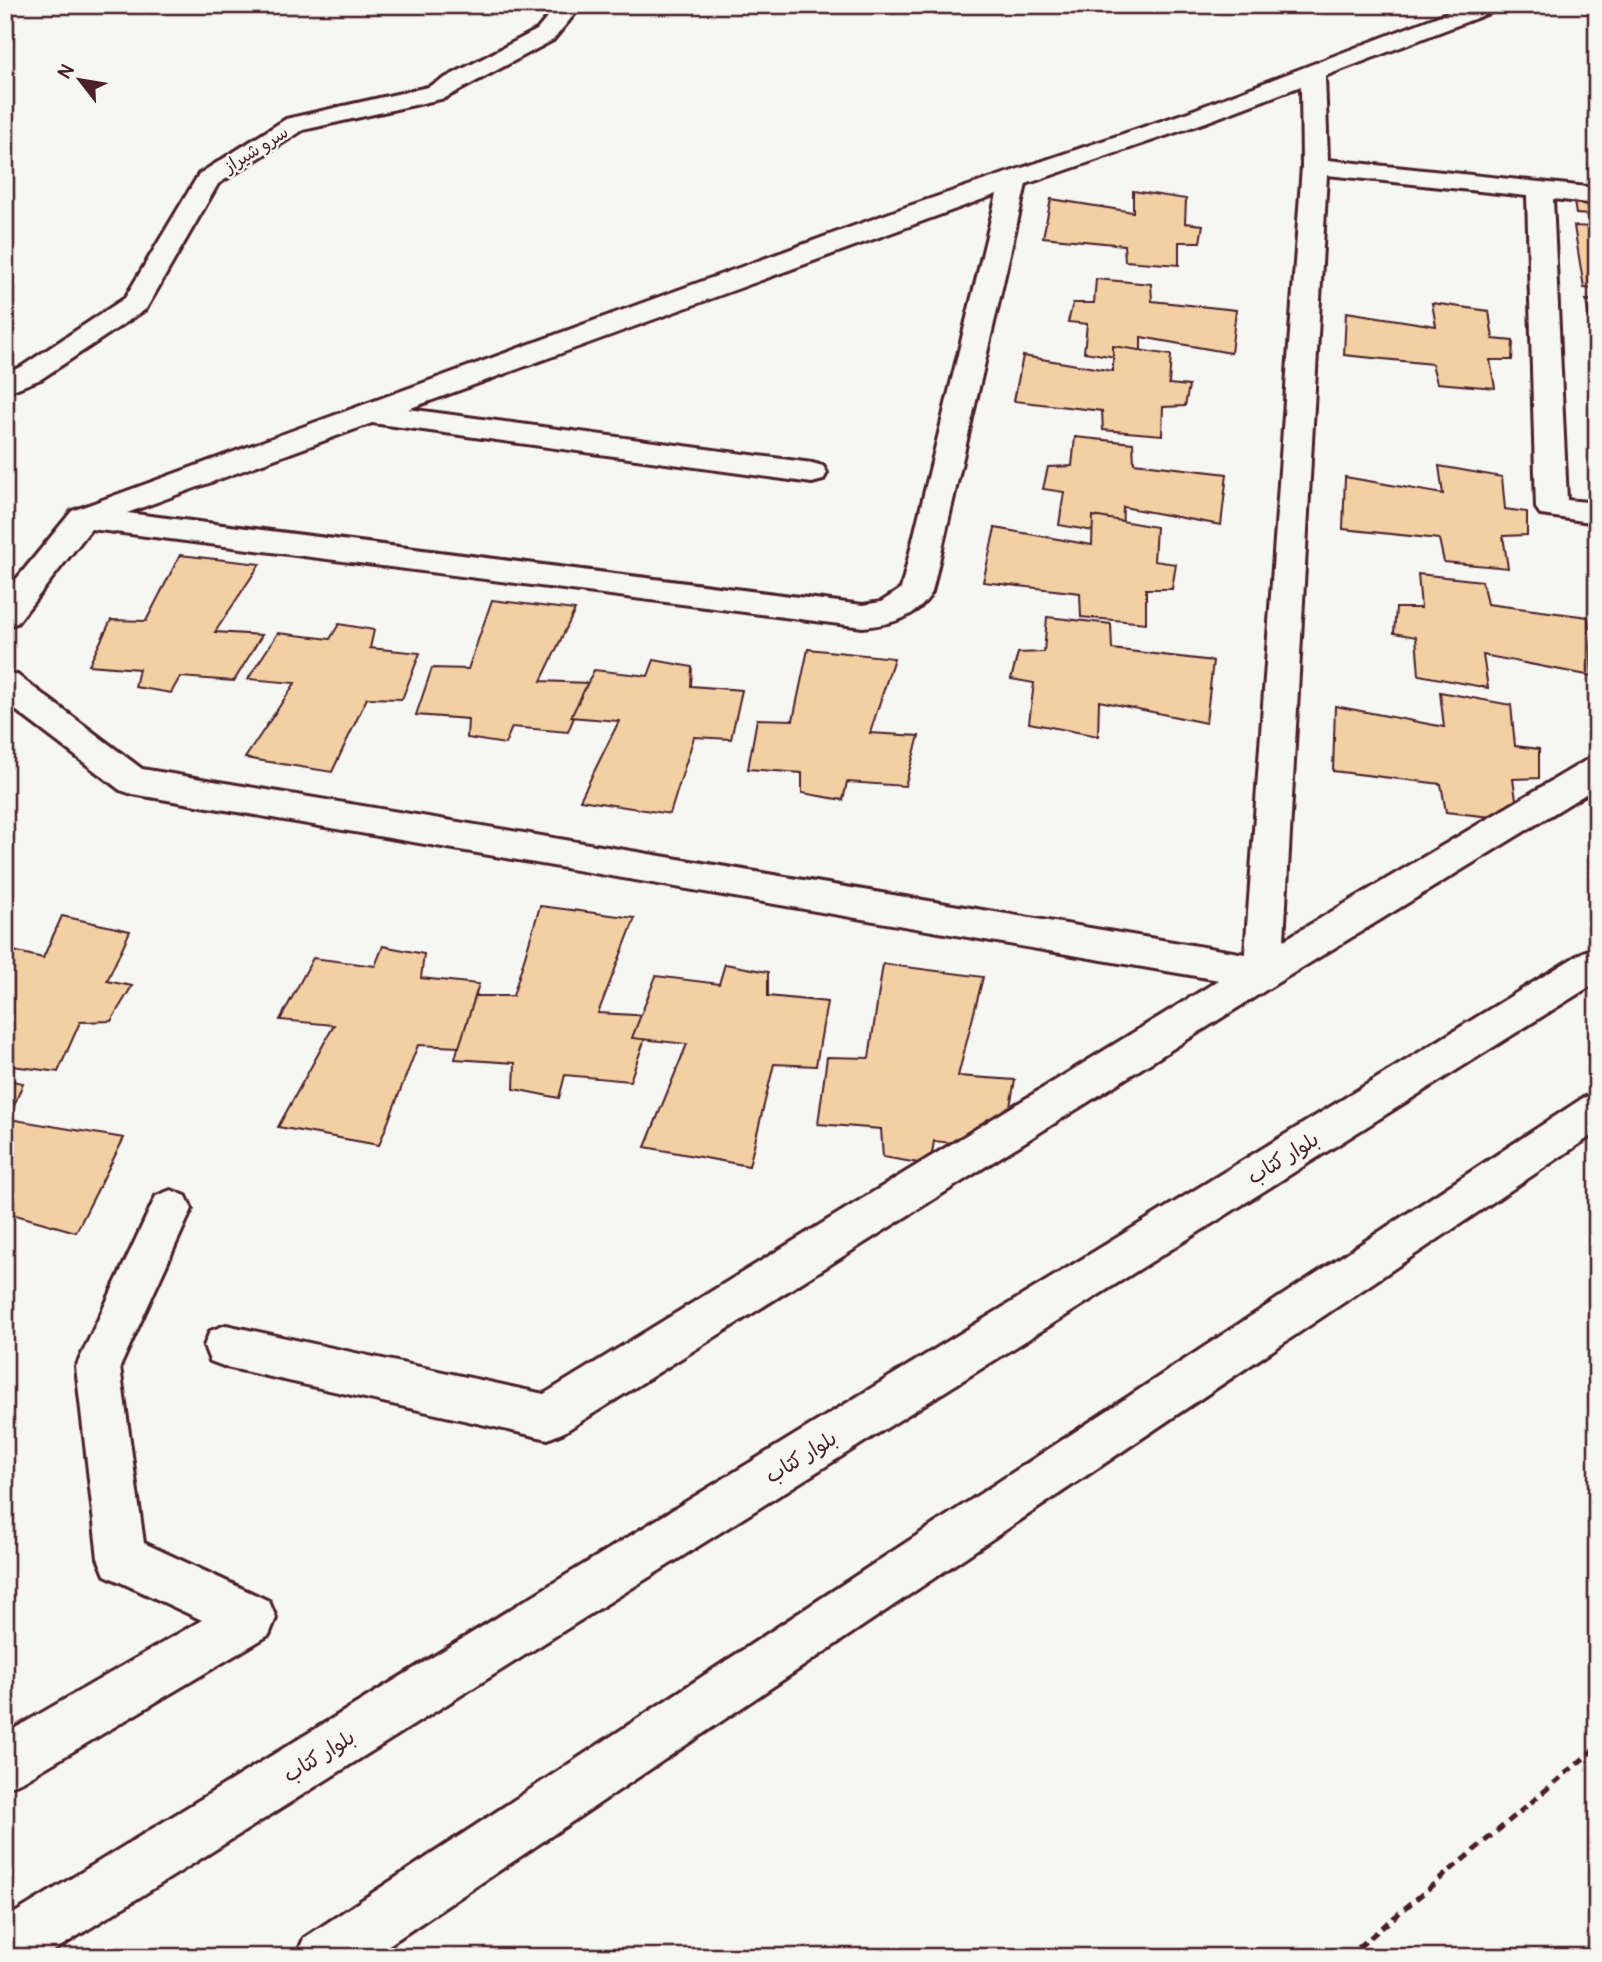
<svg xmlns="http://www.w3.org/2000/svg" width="1602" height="1962" font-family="Pangolin,'Playpen Sans Arabic',sans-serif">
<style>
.building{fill:#f2d0a3;stroke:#4a1f2b;stroke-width:2}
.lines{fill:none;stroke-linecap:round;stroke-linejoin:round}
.street-casing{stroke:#4a1f2b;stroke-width:6}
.secondary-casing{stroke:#4a1f2b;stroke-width:6}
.path{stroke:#4a1f2b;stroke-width:5;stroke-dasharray:9 6;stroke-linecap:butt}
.street{fill:#f6f6f2;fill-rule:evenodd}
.secondary{fill:#f6f6f2;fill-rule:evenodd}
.labels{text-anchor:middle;stroke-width:5;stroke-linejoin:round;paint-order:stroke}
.far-street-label{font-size:18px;fill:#4a1f2b;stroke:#f6f6f2}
.street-label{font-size:21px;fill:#4a1f2b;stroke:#f6f6f2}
</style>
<rect width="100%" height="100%" fill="#f6f6f2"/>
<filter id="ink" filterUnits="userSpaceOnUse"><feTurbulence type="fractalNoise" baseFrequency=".0143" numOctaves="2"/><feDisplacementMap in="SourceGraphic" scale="14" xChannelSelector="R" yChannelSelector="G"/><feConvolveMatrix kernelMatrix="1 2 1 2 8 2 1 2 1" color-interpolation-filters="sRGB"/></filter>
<g filter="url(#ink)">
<g class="building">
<path d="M 1133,191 L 1186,199 L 1185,223 L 1203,225 L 1200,242 L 1179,242 L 1179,265 L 1125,261 L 1124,245 L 1043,237 L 1051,199 L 1133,212 Z"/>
<path d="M 1574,202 L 1597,204 L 1597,289 L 1584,288 L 1574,226 L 1592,227 L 1590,215 L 1576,214 Z"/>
<path d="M 1096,279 L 1151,284 L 1152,301 L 1236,310 L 1231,353 L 1141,337 L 1141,361 L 1084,352 L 1087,324 L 1068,322 L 1073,303 L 1094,303 Z"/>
<path d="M 1586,300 L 1597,301 L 1597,321 L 1589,320 Z"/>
<path d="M 1432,303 L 1489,311 L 1493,339 L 1513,341 L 1512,360 L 1490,360 L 1495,388 L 1437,383 L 1432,364 L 1344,355 L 1346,312 L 1436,326 Z"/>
<path d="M 1113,346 L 1171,355 L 1169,384 L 1189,386 L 1185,406 L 1163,407 L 1162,435 L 1103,430 L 1102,411 L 1014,401 L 1023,356 L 1113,371 Z"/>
<path d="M 1075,437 L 1133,443 L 1134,463 L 1227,474 L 1221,525 L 1123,507 L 1122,536 L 1059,525 L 1064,492 L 1043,489 L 1048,467 L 1072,466 Z"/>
<path d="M 1439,466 L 1502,477 L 1505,509 L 1527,512 L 1527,535 L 1503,536 L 1508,568 L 1444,562 L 1439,539 L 1343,529 L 1345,477 L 1443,494 Z"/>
<path d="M 1093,516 L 1156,527 L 1154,561 L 1176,564 L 1172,589 L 1146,589 L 1146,623 L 1081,617 L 1080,593 L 983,582 L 995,528 L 1092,545 Z"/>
<path d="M 180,555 L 260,564 L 215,632 L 262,635 L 234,681 L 180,677 L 171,693 L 135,687 L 139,669 L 89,665 L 111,620 L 146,621 Z"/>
<path d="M 1418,574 L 1482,581 L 1487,604 L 1588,617 L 1592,676 L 1483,655 L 1488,688 L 1419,675 L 1416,637 L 1394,633 L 1396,608 L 1421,608 Z"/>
<path d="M 492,600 L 575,610 L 541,681 L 588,683 L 568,732 L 512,727 L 505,744 L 467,738 L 468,719 L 416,715 L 432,668 L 468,669 Z"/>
<path d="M 1047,617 L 1111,624 L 1112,649 L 1213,661 L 1206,723 L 1099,701 L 1098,736 L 1029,723 L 1034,683 L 1011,679 L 1018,653 L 1044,652 Z"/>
<path d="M 339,624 L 374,630 L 370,648 L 420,653 L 402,699 L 367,698 L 332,772 L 245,758 L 295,683 L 248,679 L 278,633 L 330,639 Z"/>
<path d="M 808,649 L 894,658 L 870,733 L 919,736 L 905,786 L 847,782 L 843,800 L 802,793 L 802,773 L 748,769 L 757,719 L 793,720 Z"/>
<path d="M 654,660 L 692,667 L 691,686 L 742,690 L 731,739 L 694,737 L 670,814 L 580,800 L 619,721 L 571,717 L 594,670 L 648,676 Z"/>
<path d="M 1440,692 L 1511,705 L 1515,746 L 1539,749 L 1539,778 L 1513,779 L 1519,820 L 1446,812 L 1441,784 L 1333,771 L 1335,706 L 1444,727 Z"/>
<path d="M 540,906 L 635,918 L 598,1013 L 653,1016 L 630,1081 L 565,1075 L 559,1098 L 514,1089 L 515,1063 L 455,1059 L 472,996 L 513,996 Z"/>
<path d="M 62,916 L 130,931 L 107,981 L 132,986 L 111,1021 L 80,1022 L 58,1072 L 5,1065 L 5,949 L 43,958 Z"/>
<path d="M 383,946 L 424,954 L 421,978 L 479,984 L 459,1047 L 418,1045 L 379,1145 L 278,1127 L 334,1025 L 280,1020 L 313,958 L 375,966 Z"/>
<path d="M 725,964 L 768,972 L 768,996 L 827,1002 L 816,1066 L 774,1064 L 749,1166 L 645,1147 L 687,1044 L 632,1038 L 656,976 L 719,984 Z"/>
<path d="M 883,964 L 983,977 L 958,1076 L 1015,1080 L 1002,1148 L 934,1141 L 930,1165 L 883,1157 L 881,1129 L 818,1124 L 827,1057 L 869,1058 Z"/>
<path d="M 5,1080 L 23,1083 L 9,1119 L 124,1138 L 76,1232 L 5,1212 Z"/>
</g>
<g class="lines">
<defs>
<g id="street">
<path d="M 558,5 L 582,5 L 553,40 L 445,98 L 303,130 L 218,184 L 146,309 L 41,379 L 5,393 L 5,373 L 21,367 L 125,298 L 199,174 L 286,119 L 428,87 L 537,30 Z"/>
<path d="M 1467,5 L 1500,5 L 1497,10 L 1325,76 L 1328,160 L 1597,188 L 1597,204 L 1553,199 L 1567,500 L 1597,503 L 1597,523 L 1541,515 L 1536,508 L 1527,196 L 1327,175 L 1284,940 L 1585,761 L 1597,757 L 1597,787 L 1277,983 L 564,1432 L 548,1439 L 226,1367 L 210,1361 L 204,1346 L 210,1331 L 226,1325 L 544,1394 L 1219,980 L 132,794 L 120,790 L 5,702 L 5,672 L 17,675 L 142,769 L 1245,954 L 1302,166 L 1301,86 L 1206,122 L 1026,184 L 932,592 C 917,618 892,624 863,627 L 91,529 L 17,623 L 5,626 L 5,593 L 72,511 L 906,207 L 1188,112 ZM 997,194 L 901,589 L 881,602 L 863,605 L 127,513 L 372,423 L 812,483 L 823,480 L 827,473 L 823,466 L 812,463 L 408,409 Z"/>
<path d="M 171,1190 L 186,1196 L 192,1209 L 120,1367 L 144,1543 L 269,1601 L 276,1618 L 269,1635 L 23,1781 L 5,1788 L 5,1734 L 202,1620 L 105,1575 L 98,1558 L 76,1367 L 156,1196 Z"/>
</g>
<g id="secondary">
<path d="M 1597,948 L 1597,982 L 44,1957 L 5,1957 L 5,1919 L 1583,952 Z"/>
<path d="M 1597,1093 L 1597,1132 L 371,1957 L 296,1957 L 304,1938 L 1583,1098 Z"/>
</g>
</defs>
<use href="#street" class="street-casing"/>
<use href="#secondary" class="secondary-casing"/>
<path class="path" d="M 1347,1957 L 1597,1747"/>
<use href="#street" class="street"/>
<use href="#secondary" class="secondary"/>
</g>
</g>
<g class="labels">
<g class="far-street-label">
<text transform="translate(256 149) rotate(-32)" y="6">سرو شیراز</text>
</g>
<g class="street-label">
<text transform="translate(1283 1158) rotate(-32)" y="7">بلوار کتاب</text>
<text transform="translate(801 1457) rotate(-32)" y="7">بلوار کتاب</text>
<text transform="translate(319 1756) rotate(-32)" y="7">بلوار کتاب</text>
</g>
</g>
<rect width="1602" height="1962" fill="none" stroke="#f6f6f2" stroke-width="28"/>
<rect x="14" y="14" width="1574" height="1934" fill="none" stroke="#4a1f2b" stroke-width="2.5" filter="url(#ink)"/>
<g transform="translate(80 80) rotate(301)" stroke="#f6f6f2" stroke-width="5" paint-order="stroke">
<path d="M0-5L12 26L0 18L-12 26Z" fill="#4a1f2b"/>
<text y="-10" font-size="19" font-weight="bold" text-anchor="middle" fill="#4a1f2b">N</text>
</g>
</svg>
